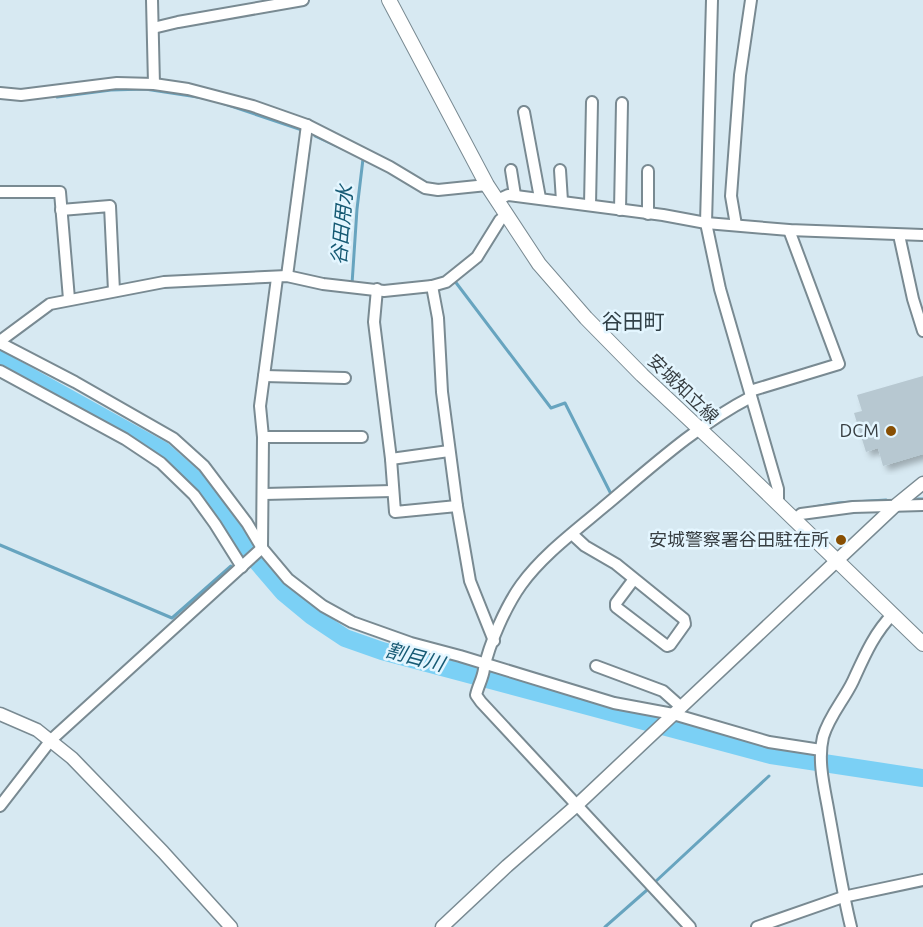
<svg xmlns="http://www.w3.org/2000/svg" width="923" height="927" font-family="Ubuntu,'Noto Sans JP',sans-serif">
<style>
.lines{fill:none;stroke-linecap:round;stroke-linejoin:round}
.stream{stroke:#67a4bf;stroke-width:3}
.river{stroke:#7bd0f5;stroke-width:18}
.building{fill:#b7c8d1;filter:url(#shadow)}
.minor-casing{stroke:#798a92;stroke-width:14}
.tertiary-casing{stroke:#798a92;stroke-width:15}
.secondary-casing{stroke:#798a92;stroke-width:16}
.minor{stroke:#fff;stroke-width:10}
.tertiary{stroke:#fff;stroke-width:12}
.secondary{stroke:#fff;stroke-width:14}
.poi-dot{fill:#884f03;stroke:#e4f6ff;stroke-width:2}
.labels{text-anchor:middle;stroke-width:5;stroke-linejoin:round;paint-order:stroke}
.street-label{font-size:18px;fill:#373e42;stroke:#e4f6ff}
.poi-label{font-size:18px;fill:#373e42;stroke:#e4f6ff;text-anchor:end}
.water-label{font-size:20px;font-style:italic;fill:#165a74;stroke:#e4f6ff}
.quarter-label{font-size:21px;fill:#314047;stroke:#e4f6ff}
</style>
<defs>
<filter id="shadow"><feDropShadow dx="5" dy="5" stdDeviation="3" flood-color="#0004"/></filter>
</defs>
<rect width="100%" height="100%" fill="#d7e9f2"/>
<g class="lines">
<g class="stream">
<path d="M 57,97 L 111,90 L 145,89 L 204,98"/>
<path d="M 222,103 L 302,130"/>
<path d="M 315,136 L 343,149"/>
<path d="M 454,280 L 551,408 L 565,403 L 611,494"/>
<path d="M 354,284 L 352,284 L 357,209 L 363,159 L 360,157"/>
<path d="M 918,499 L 923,499"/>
<path d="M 814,507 L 838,503 L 886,500"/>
<path d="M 0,545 L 172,618 L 231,566"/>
<path d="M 245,554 L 248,551"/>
<path d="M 771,755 L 771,762"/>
<path d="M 655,882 L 769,776"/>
<path d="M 605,927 L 647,890"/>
</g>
<path class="river" d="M 0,360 L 162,450 L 197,481 L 248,551 L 283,592 L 312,616 L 345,638 L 382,651 L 771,755 L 923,778"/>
</g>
<path class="building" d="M 923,376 L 923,454 L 883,466 L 878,448 L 866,452 L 854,413 L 862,411 L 857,395 Z"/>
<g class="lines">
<defs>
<g id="minor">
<path d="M 152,0 L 154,84"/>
<path d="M 712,0 L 706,223 L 720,289 L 778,489 L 778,504"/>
<path d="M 153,28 L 178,22 L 303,0"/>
<path d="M 0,93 L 21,95 L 117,83 L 154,84 L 188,89 L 253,106 L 307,125 L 390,167 L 425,188 L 438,190 L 487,185"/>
<path d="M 524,112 L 540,198"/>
<path d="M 511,170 L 515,195"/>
<path d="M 560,170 L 562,201"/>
<path d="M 0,192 L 60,192 L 69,299"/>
<path d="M 497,200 L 508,195 L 663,215 L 706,223 L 789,230 L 923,235"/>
<path d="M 590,205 L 592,102"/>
<path d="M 61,210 L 110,206 L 114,291"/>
<path d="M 620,210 L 622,103"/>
<path d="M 648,214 L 648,171"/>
<path d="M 736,225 L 731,196 L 740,75 L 751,0"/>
<path d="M 899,235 L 913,299 L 923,331"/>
<path d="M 287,276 L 307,125"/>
<path d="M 432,286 L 438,318 L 442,392 L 457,506 L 470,581 L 494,641"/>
<path d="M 377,289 L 374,322 L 391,459 L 395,512 L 457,506"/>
<path d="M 0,341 L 50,304 L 164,282 L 287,276 L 323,284 L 384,291 L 432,286 L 446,282 L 477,257 L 500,220 L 506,216"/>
<path d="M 0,343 L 75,382 L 173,438 L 204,466 L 247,523 L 262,548 L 288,579 L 323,606 L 352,622 L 411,643 L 460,656 L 614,703 L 673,714 L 769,742 L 821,750"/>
<path d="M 0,371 L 125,439 L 161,463 L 194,495 L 215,524 L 242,567"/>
<path d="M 264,376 L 345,378"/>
<path d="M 750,391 L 839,364 L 789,230"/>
<path d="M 263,437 L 362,437"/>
<path d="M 391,459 L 449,451"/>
<path d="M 264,494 L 393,491"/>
<path d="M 794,520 L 801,514 L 853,507 L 923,505"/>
<path d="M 572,534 L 585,546 L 616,564 L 684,619 L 685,624 L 670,645 L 667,646 L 616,607 L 616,603 L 634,579"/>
<path d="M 262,548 L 263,437 L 260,406 L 277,278"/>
<path d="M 596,666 L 663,691 L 681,707"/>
<path d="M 0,806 L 51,740 L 262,548"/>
<path d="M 690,927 L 481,702 L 476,695 C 478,686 483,678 484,669 C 489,644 506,606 521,585 C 543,555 573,533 600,510 C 648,470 695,426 751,397"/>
<path d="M 757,927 L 843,897 L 923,880"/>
<path d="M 851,927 C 842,890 836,852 829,814 C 825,790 817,762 823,737 C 829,716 844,700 853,681 C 864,657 874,633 893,614"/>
</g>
<g id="tertiary">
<path d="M 0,714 L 37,730 L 72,758 L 163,852 L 231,927"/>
<path d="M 442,927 L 507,866 L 577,805 L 896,505 L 923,483"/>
</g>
<path id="secondary" d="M 389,0 L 487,185 L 539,264 L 586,318 L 642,375 L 737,464 L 923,644"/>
</defs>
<use href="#minor" class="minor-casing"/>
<use href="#tertiary" class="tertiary-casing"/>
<use href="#secondary" class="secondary-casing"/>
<use href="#minor" class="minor"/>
<use href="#tertiary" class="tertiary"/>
<use href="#secondary" class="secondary"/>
</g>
<g class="poi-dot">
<circle cx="891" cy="431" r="6"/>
<circle cx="841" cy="540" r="6"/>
</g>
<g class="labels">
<g class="street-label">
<text transform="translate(683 389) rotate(44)" y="6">安城知立線</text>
</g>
<g class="poi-label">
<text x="879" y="437">DCM</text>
<text x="829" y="546">安城警察署谷田駐在所</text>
</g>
<g class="water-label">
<text transform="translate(342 225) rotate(-85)" y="7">谷田用水</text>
<text transform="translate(415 657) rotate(15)" y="7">割目川</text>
</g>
<g class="quarter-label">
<text x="633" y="329">谷田町</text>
</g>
</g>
</svg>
